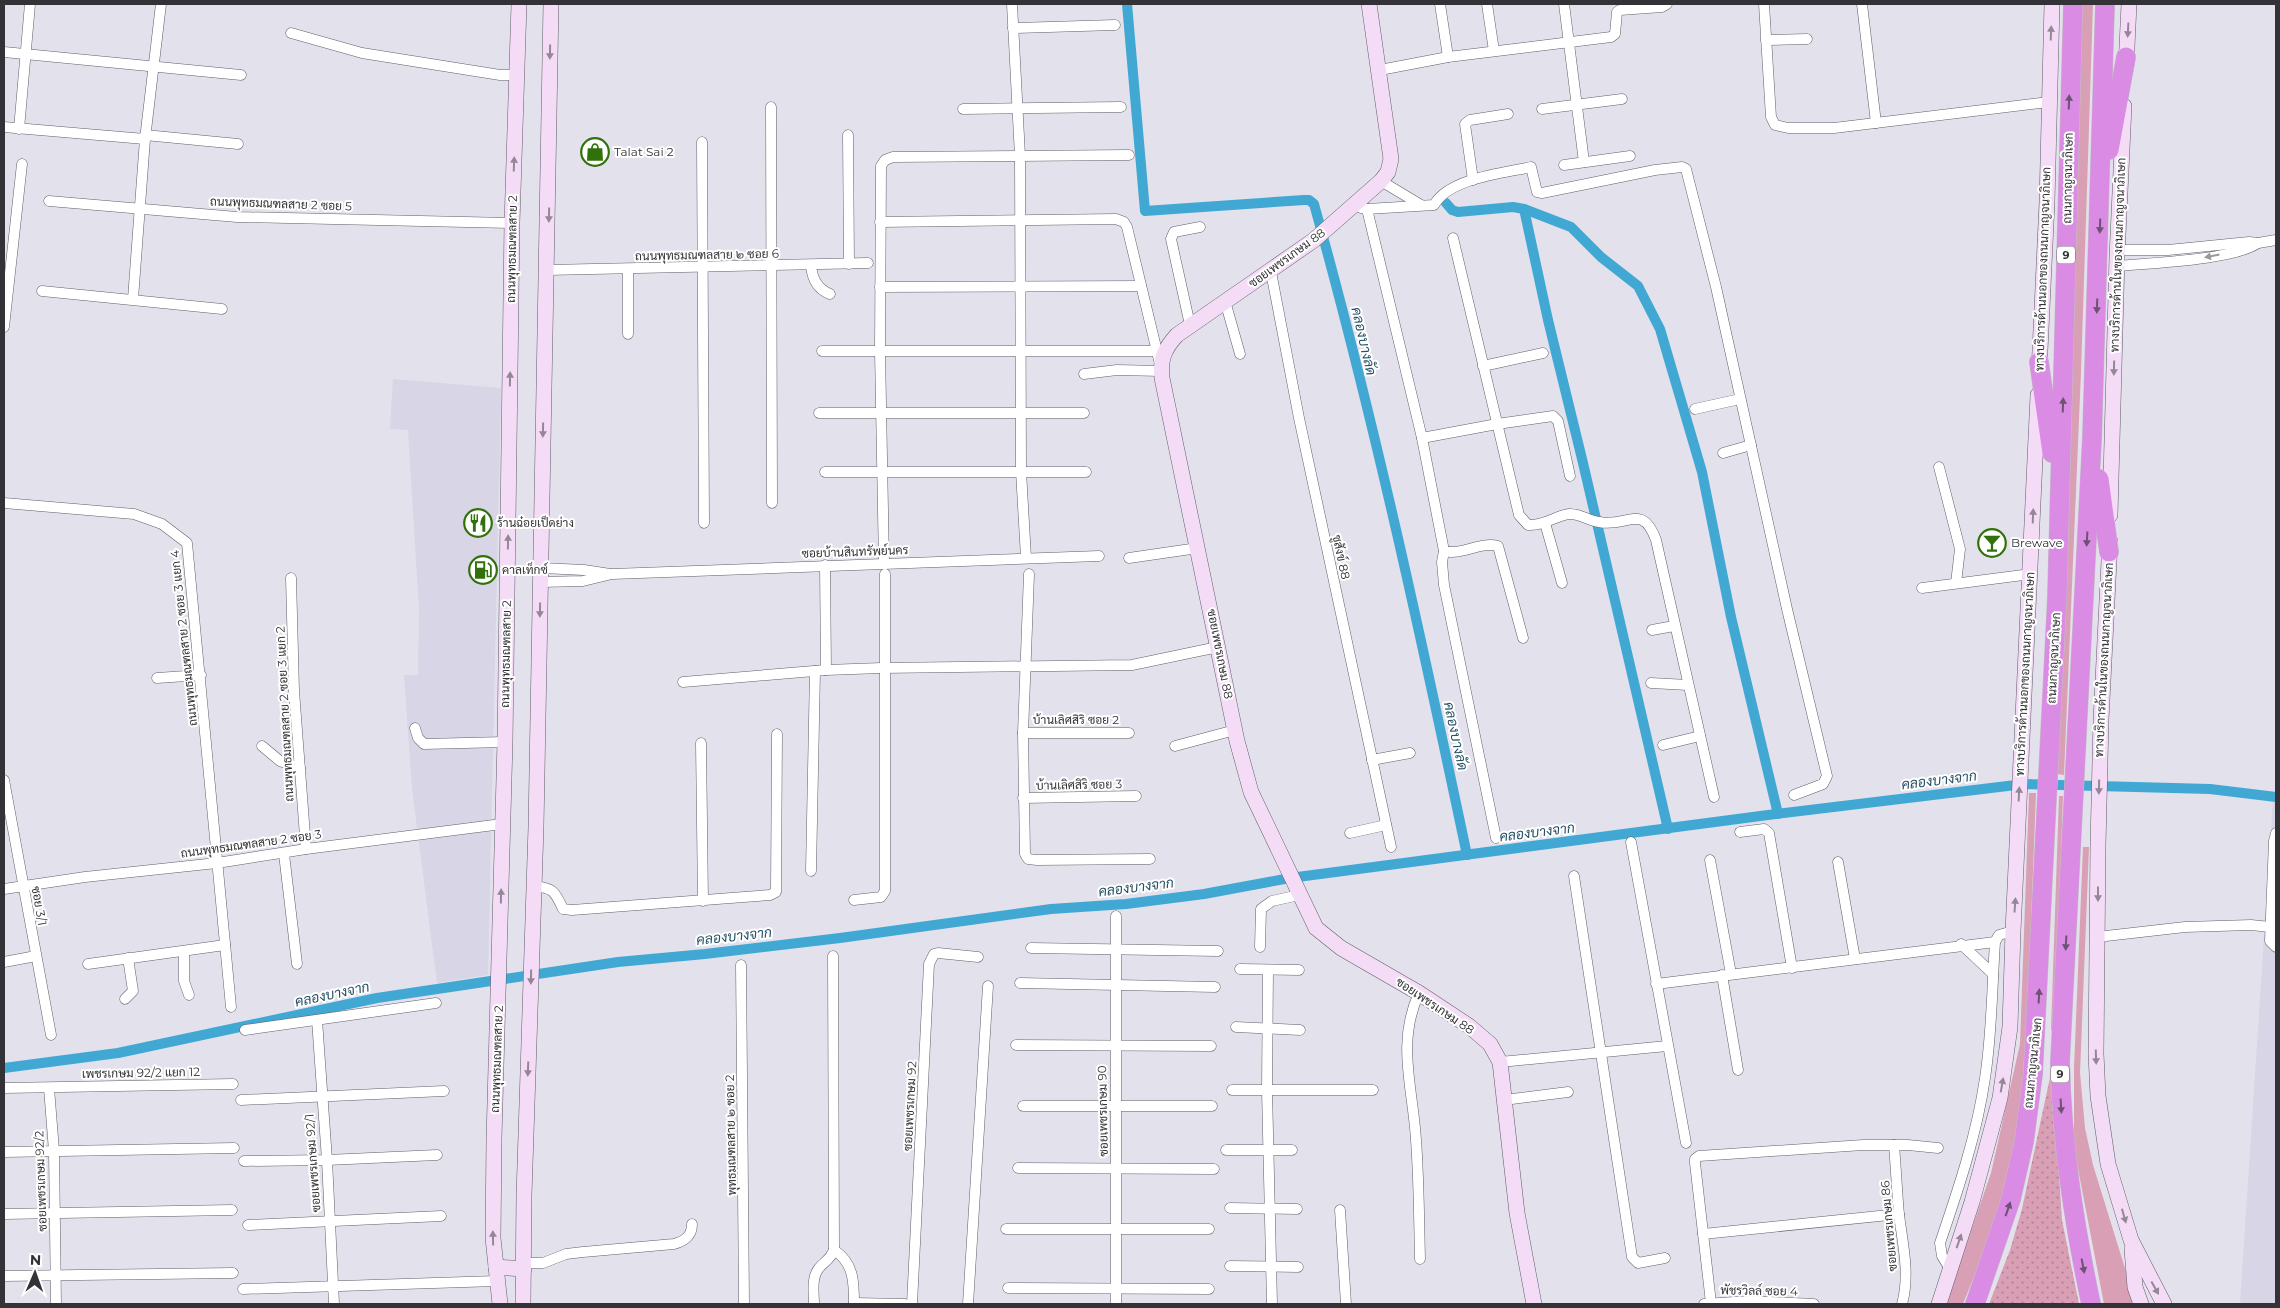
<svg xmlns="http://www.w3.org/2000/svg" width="2280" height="1308" font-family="Montserrat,Sarabun,sans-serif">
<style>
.built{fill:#d7d5e6}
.grass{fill:#d89fb5}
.park{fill:url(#park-dots)}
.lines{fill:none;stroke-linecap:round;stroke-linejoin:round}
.canal{stroke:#41a8d4;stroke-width:10}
.street-casing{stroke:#605f68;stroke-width:11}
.secondary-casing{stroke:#605f68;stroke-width:16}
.highway-casing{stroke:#c2c2c3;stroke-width:20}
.street{stroke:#fff;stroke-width:10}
.secondary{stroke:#f4dcf7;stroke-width:15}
.highway{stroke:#da8be4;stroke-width:19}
.oneway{fill:#948897}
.oneway2{fill:#6d5274}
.oneway3{fill:#99999b}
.labels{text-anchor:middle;stroke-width:4;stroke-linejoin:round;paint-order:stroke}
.shield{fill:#fff;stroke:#707073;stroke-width:1}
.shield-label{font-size:11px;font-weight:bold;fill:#333337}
.poi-label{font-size:12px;fill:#333337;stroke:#fff;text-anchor:start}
.street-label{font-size:12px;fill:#333337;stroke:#fff}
.water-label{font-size:14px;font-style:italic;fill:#275165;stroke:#fff}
</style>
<defs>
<pattern id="park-dots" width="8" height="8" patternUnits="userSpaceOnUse" patternTransform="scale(1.25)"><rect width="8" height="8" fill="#d89fb5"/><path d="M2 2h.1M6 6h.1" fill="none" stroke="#b08294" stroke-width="1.8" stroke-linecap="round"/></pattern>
</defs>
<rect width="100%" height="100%" fill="#e3e1ec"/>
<g class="built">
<path d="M 393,379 L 501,388 L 488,975 L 437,983 L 412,788 L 404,675 L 418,675 L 419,610 L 408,430 L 390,429 Z"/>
<path d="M 2273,801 L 2276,802 L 2276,1304 L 2240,1304 Z"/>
</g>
<g class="grass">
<path d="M 2082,4 L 2093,4 L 2081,372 L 2064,775 L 2057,774 Z"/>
<path d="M 2029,793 L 2036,793 L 2026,1056 L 2020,1121 L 1998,1217 L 1963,1304 L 1946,1304 L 1991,1173 L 2020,1044 Z"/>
<path d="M 2059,796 L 2063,796 L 2055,1031 L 2051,1030 Z"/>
<path d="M 2083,847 L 2089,847 L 2080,1073 L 2085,1128 L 2093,1165 L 2136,1304 L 2104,1304 L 2074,1148 L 2074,1069 Z"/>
</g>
<path class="park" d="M 2052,1068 L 2062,1220 L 2079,1304 L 1989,1304 L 2010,1250 L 2022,1209 Z"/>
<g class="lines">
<g class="canal">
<path d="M 1127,4 L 1145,211 L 1304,200 L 1309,200 L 1314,204 C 1374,419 1421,637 1467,855"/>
<path d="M 1446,203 L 1452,210 L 1458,212 L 1513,207 L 1524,209 L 1548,320 L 1583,463 L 1668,829"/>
<path d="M 1524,209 L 1571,227 L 1601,257 L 1638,286 L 1660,329 L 1702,472 L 1731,617 L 1778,814"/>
<path d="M 4,1068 L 118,1053 L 377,998 L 618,962 L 705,954 L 840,938 L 1051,909 L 1126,904 L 1204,894 L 1290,878 L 1768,815 L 2024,784 L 2210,789 L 2276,797"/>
</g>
<defs>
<g id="street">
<path d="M 1012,4 L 1020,156 L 1021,471 L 1026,558"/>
<path d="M 1440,4 L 1448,57"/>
<path d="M 1487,4 L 1494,51"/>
<path d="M 1564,4 L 1584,162"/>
<path d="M 1764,4 L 1771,117 L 1775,125 L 1788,128 L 1834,128 L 2049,102"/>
<path d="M 1862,4 L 1876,123"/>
<path d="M 1013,28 L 1115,25"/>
<path d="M 291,33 L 362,53 L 500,75 L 516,75"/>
<path d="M 1766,40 L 1807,39"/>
<path d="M 4,52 L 241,75"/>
<path d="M 1380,70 L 1448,57 L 1611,37 L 1615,34 L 1617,12 L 1620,10 L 1662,7 L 1667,4"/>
<path d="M 771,107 L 772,503"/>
<path d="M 963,109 L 1121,107"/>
<path d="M 1542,109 L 1622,99"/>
<path d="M 4,127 L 145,139"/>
<path d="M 19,129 L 30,4"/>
<path d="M 145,135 L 238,144"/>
<path d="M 848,135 L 849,264"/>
<path d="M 702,142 L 704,523"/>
<path d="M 1564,165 L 1630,156"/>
<path d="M 1473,180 L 1465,124 L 1470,120 L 1508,114"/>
<path d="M 1381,181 L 1421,205"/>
<path d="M 49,201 L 237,217 L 512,223"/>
<path d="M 1361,208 L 1367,209 L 1422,438 L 1444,551 L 1442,562 L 1444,585 L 1496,838"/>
<path d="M 1367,209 L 1434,205 C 1449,178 1504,173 1531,167 L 1537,192 L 1542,193 L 1655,170 L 1682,167 L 1686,169 L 1716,287 L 1787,609 L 1827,776 L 1823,784 L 1794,795"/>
<path d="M 880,222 L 1116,219 L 1124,222 L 1127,227 L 1160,364"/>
<path d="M 1453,238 L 1519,515 L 1528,525 C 1544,526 1555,516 1569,514 C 1580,513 1588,521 1599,522 C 1627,528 1642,502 1656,540 L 1714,797"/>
<path d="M 2117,250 L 2168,250 L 2249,242 L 2258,243 L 2276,240"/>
<path d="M 811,265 C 812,278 817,289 830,294"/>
<path d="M 2116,266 C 2149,263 2234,260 2258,243"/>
<path d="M 628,269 L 628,334"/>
<path d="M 547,270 L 868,263"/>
<path d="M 1271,272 L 1299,418 L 1391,847"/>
<path d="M 880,287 L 1141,286"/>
<path d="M 42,291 L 222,309"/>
<path d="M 133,299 L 145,139 L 161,4"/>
<path d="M 1225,301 L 1240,354"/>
<path d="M 1190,325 L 1171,239 L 1174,232 L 1200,227"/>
<path d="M 4,327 L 22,164"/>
<path d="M 822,351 L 1157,351"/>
<path d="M 1483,366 L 1543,353"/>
<path d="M 1084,374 L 1117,370 L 1161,371"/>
<path d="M 1695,409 L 1740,399"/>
<path d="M 819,413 L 1084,413"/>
<path d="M 1422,438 L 1497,424 L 1553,416 L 1558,421 L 1570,476"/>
<path d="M 1723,453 L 1751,445"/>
<path d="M 1939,467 L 1960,549 L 1956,583"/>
<path d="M 825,472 L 1086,472"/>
<path d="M 4,503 L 134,514 L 162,524 L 187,543 L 231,1007"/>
<path d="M 1545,523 L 1562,583"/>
<path d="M 1444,551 C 1462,556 1480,541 1498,546 L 1523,638"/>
<path d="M 1129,558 L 1198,548"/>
<path d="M 884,564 L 880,351 L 881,166 L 885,160 L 893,157 L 1129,155"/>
<path d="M 825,565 L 826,670"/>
<path d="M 542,568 L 584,570 L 610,574"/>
<path d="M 1029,574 L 1023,733 L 1025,854 L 1028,859 L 1037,860 L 1150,859"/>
<path d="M 291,578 L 294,691 L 306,849"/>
<path d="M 541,582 L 583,581 L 612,574 L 1099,556"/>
<path d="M 1922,588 L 2031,574"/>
<path d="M 1652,630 L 1674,626"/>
<path d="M 157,678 L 201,675"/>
<path d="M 683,682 L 826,670 L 881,668 L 1132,665 L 1218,647"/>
<path d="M 1651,683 L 1688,685"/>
<path d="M 415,728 L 418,738 L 424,744 L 505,742"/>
<path d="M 1023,733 L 1129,733"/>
<path d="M 701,743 L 703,901"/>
<path d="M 1663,745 L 1700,736"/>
<path d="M 262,746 L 280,761 L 300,768"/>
<path d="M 1175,746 L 1235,730"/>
<path d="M 1372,760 L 1410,753"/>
<path d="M 4,780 L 51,1035"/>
<path d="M 1023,798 L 1136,796"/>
<path d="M 1740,832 L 1764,829 L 1769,833 L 1792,968"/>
<path d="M 1350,833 L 1386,825"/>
<path d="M 2276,833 L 2274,841 L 2270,941 L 2276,947"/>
<path d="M 1631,842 L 1686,1143"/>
<path d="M 284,854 L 297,964"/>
<path d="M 1710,860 L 1731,974"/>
<path d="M 1838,862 L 1855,959"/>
<path d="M 811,871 L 815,671"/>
<path d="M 1574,876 L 1632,1257 L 1638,1263 L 1665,1258"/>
<path d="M 534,886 C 554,888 555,892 563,909 L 572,910 L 770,895 L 776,892 L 777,734"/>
<path d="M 4,889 L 85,877 L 217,863 L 306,849 L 502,824"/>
<path d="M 854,900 L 881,897 L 885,891 L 885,574"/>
<path d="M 2097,937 L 2185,927 L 2251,925 L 2270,927"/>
<path d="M 1961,944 L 1993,974"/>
<path d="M 1260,947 L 1261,909 L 1272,901 L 1299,895"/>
<path d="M 1031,948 L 1218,951"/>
<path d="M 184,951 L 184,981 L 189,995"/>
<path d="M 4,962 L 36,956"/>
<path d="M 88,964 L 225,945"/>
<path d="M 741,965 L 744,1304"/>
<path d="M 1240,969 L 1299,970"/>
<path d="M 1268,970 L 1267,1090 L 1272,1304"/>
<path d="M 1722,975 L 1738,1070"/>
<path d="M 1020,983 L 1215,987"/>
<path d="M 1656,984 L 1995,942"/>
<path d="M 1419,993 C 1396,1043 1413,1088 1416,1140 C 1419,1180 1419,1220 1420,1259"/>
<path d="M 125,999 L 133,991 L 128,958"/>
<path d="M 317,1020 L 327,1160 L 334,1304"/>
<path d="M 1236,1027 L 1300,1030"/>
<path d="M 245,1030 L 436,1003"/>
<path d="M 1016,1045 L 1211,1046"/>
<path d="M 1500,1062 L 1667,1046"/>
<path d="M 4,1088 L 233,1084"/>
<path d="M 49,1088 L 54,1151 L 56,1304"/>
<path d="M 1232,1090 L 1373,1090"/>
<path d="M 241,1100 L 444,1091"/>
<path d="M 1504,1100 L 1568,1092"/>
<path d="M 1023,1106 L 1212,1106"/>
<path d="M 1894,1145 C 1896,1169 1897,1192 1899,1215 C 1903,1245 1910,1275 1902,1304"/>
<path d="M 1226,1150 L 1292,1150"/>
<path d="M 4,1152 L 234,1148"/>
<path d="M 244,1161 L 327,1160 L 437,1155"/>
<path d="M 1018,1168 L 1214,1169"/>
<path d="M 1230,1208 L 1297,1209"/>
<path d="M 1340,1210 L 1346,1304"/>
<path d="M 4,1214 L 232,1210"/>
<path d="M 248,1225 L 441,1216"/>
<path d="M 1006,1229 L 1209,1229"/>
<path d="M 1703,1234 L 1899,1214"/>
<path d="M 834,1250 C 854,1263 854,1282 854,1304"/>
<path d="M 524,1263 L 543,1263 L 566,1254 L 583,1252 L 674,1244 C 685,1241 692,1236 692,1224"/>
<path d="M 1230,1266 L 1298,1267"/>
<path d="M 1950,1269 L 1942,1256 L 1940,1243 C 1958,1190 1977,1134 1985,1078 C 1992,1033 1992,987 1995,942 L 1999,935 L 2013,931"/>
<path d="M 4,1276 L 233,1273"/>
<path d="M 1008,1288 L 1209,1289"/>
<path d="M 243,1289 L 497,1281"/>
<path d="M 854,1303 L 905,1304"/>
<path d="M 1711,1303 L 1695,1163 L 1695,1159 L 1699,1156 L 1863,1145 L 1908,1145 L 1938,1148"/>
<path d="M 814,1304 C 814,1293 811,1278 819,1268 C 825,1261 830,1260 834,1250 L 833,956"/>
<path d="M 912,1304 L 929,964 L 934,954 L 938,953 L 978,957"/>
<path d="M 968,1304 L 988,986"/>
<path d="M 1116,1304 L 1116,916"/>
<path d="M 1704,1304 L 1750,1301 L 1814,1304"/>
</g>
<g id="secondary">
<path d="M 1369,4 L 1391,159 L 1388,172 L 1381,181 L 1314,240 L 1177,335 C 1164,349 1160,359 1162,378 L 1237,741 L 1251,792 L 1316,928 L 1341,948 L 1419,993 L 1469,1026 L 1490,1044 L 1500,1062 L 1517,1213 L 1534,1304"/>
<path d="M 2126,68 L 2129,4"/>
<path d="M 2039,372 L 2047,202 L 2052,4"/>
<path d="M 2110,515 L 2117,257 L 2124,106"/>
<path d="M 2110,541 L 2101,720 L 2098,845 L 2096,1054 L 2098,1096 L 2108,1164 L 2131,1240 L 2164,1304"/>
<path d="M 2132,1249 L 2135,1287 L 2141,1304"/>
<path d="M 496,1267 L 524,1269"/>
<path d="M 500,1304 L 493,1238 L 494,1139 L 505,742 L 512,223 L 519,4"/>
<path d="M 523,1304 L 524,1196 L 536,827 L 551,4"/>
<path d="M 1939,1304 L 1972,1202 L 2000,1098 L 2010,1027 L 2013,931 L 2038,395"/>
</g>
<g id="highway">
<path d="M 2109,150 L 2126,57"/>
<path d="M 2039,362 L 2052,453"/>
<path d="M 2099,479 L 2109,552"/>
<path d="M 1975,1304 L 2011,1199 L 2024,1142 L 2033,1074 L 2057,598 L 2073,4"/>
<path d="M 2091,1304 C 2074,1223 2062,1146 2060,1062 L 2092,438 L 2105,4"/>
</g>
</defs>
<use href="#street" class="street-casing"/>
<use href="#secondary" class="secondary-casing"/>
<use href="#highway" class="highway-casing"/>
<use href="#street" class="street"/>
<use href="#secondary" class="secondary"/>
<use href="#highway" class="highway"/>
</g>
<defs><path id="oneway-solid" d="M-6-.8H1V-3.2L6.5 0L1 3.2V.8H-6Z" transform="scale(1.25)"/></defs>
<g class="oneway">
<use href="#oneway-solid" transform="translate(2128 30) rotate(93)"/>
<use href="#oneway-solid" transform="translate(2051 33) rotate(-88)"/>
<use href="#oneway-solid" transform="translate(550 52) rotate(91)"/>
<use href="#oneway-solid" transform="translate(514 164) rotate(-88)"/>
<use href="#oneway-solid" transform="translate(549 215) rotate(91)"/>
<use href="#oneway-solid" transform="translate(2114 368) rotate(91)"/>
<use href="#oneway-solid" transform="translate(510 379) rotate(-89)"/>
<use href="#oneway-solid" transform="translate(543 430) rotate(91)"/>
<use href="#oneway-solid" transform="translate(2033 516) rotate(-88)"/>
<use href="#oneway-solid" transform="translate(508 542) rotate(-89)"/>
<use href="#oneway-solid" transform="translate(540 610) rotate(91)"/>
<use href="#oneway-solid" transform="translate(2099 787) rotate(91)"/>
<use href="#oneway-solid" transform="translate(2019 794) rotate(-87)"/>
<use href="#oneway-solid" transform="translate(2098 894) rotate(90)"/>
<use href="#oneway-solid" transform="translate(501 896) rotate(-89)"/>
<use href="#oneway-solid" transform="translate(2015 905) rotate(-86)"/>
<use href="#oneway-solid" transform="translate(531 977) rotate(91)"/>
<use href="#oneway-solid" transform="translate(2096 1057) rotate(88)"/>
<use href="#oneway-solid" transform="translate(528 1069) rotate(92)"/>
<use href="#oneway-solid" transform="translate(2002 1085) rotate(-80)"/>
<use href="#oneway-solid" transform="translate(2124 1216) rotate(74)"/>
<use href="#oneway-solid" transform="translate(493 1238) rotate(-91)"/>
<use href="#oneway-solid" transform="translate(1959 1241) rotate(-71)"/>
<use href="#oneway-solid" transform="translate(2155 1288) rotate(61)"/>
</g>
<g class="oneway2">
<use href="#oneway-solid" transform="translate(2069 102) rotate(-88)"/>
<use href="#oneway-solid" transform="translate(2100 226) rotate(92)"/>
<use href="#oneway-solid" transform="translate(2097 306) rotate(92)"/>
<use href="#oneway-solid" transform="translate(2063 405) rotate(-88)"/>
<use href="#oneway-solid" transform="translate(2087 539) rotate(93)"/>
<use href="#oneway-solid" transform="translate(2066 943) rotate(93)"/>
<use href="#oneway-solid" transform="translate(2039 996) rotate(-87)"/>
<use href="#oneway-solid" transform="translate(2061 1106) rotate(87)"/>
<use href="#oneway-solid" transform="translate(2008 1209) rotate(-71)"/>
<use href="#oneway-solid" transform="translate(2083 1266) rotate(79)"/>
</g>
<use class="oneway3" href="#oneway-solid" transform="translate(2212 256) rotate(169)"/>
<defs>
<symbol id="shop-ring" viewBox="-11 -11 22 22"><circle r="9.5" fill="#fff" stroke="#317109" stroke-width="1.5"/><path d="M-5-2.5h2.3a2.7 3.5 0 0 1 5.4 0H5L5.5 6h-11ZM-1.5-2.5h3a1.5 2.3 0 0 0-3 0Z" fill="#317109"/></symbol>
<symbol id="restaurant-ring" viewBox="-11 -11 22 22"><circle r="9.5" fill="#fff" stroke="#317109" stroke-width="1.5"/><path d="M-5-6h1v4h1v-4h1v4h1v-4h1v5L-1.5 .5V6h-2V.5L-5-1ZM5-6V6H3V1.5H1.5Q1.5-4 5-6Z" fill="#317109"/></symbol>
<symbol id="bar-ring" viewBox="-11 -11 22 22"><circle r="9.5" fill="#fff" stroke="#317109" stroke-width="1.5"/><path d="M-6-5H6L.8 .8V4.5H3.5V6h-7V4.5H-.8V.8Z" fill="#317109"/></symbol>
<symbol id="fuel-ring" viewBox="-11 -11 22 22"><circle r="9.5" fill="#fff" stroke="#317109" stroke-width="1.5"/><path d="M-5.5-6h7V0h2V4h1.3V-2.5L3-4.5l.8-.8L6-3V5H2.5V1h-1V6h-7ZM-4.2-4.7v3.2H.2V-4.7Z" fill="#317109"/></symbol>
</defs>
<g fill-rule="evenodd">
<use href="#shop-ring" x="579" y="136" width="32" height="32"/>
<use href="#restaurant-ring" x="462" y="507" width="32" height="32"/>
<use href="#bar-ring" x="1976" y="527" width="32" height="32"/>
<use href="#fuel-ring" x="467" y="554" width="32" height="32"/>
</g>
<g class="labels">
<g class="shield">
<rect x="2057" y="246.5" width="18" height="17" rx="4"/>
<rect x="2051" y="1065.5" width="18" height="17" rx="4"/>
</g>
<g class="shield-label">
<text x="2066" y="259">9</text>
<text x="2060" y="1078">9</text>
</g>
<g class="poi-label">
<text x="614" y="156">Talat Sai 2</text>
<text x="497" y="527">ร้านฉ๋อยเป็ดย่าง</text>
<text x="2011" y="547">Brewave</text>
<text x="502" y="574">คาลเท็กซ์</text>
</g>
<g class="street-label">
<text transform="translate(2068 178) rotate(-89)" y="4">ถนนกาญจนาภิเษก</text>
<text transform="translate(281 204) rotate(2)" y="4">ถนนพุทธมณฑลสาย 2 ซอย 5</text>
<text transform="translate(512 249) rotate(-89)" y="4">ถนนพุทธมณฑลสาย 2</text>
<text transform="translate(707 255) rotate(-1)" y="4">ถนนพุทธมณฑลสาย ๒ ซอย 6</text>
<text transform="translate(2118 255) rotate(-88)" y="4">ทางบริการด้านในของถนนกาญจนาภิเษก</text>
<text transform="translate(1287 258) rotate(-36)" y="4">ซอยเพชรเกษม 88</text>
<text transform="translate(2043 269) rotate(-88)" y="4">ทางบริการด้านนอกของถนนกาญจนาภิเษก</text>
<text transform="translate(855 552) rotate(-2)" y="4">ซอยบ้านสินทรัพย์นคร</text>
<text transform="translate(1341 557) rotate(78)" y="4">ชูสังข์ 88</text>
<text transform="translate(184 638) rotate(-96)" y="4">ถนนพุทธมณฑลสาย 2 ซอย 3 แยก 4</text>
<text transform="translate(506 654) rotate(-89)" y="4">ถนนพุทธมณฑลสาย 2</text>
<text transform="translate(1220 654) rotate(79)" y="4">ซอยเพชรเกษม 88</text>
<text transform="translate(2054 658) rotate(-87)" y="4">ถนนกาญจนาภิเษก</text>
<text transform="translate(2104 660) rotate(-87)" y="4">ทางบริการด้านในของถนนกาญจนาภิเษก</text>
<text transform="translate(2025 674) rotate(-87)" y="4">ทางบริการด้านนอกของถนนกาญจนาภิเษก</text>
<text transform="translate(285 714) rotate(-93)" y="4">ถนนพุทธมณฑลสาย 2 ซอย 3 แยก 2</text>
<text x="1076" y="724">บ้านเลิศสิริ ซอย 2</text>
<text transform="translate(1079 785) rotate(-1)" y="4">บ้านเลิศสิริ ซอย 3</text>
<text transform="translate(251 844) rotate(-8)" y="4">ถนนพุทธมณฑลสาย 2 ซอย 3</text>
<text transform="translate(39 906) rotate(80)" y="4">ซอย 3/1</text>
<text transform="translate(1435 1006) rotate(34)" y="4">ซอยเพชรเกษม 88</text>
<text transform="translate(497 1059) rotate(-88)" y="4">ถนนพุทธมณฑลสาย 2</text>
<text transform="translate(2033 1063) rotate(-84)" y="4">ถนนกาญจนาภิเษก</text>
<text transform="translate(141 1073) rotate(-1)" y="4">เพชรเกษม 92/2 แยก 12</text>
<text transform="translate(910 1106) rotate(-87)" y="4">ซอยเพชรเกษม 92</text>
<text transform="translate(1103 1111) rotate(-91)" y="4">ซอยเพชรเกษม 90</text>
<text transform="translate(731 1135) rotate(-91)" y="4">พุทธมณฑลสาย ๒ ซอย 2</text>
<text transform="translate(313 1163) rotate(-94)" y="4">ซอยเพชรเกษม 92/1</text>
<text transform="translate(41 1181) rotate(-92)" y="4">ซอยเพชรเกษม 92/2</text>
<text transform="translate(1889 1226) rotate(-95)" y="4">ซอยเพชรเกษม 86</text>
<text transform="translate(1759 1291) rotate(1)" y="4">พัชรวิลล์ ซอย 4</text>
</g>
<g class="water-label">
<text transform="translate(1364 341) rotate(77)" y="5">คลองบางลัด</text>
<text transform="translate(1456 736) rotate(78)" y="5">คลองบางลัด</text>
<text transform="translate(1939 780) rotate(-7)" y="5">คลองบางจาก</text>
<text transform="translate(1537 832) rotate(-7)" y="5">คลองบางจาก</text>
<text transform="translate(1136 887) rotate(-7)" y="5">คลองบางจาก</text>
<text transform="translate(734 936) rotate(-6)" y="5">คลองบางจาก</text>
<text transform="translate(332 994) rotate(-12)" y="5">คลองบางจาก</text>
</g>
</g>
<rect width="2280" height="1308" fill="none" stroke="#333337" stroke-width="10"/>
<g transform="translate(35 1273) rotate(2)" stroke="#ffffff" stroke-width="4" paint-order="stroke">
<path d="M0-4L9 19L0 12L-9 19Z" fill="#333337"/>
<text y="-8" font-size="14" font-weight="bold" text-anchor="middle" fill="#333337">N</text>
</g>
</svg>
